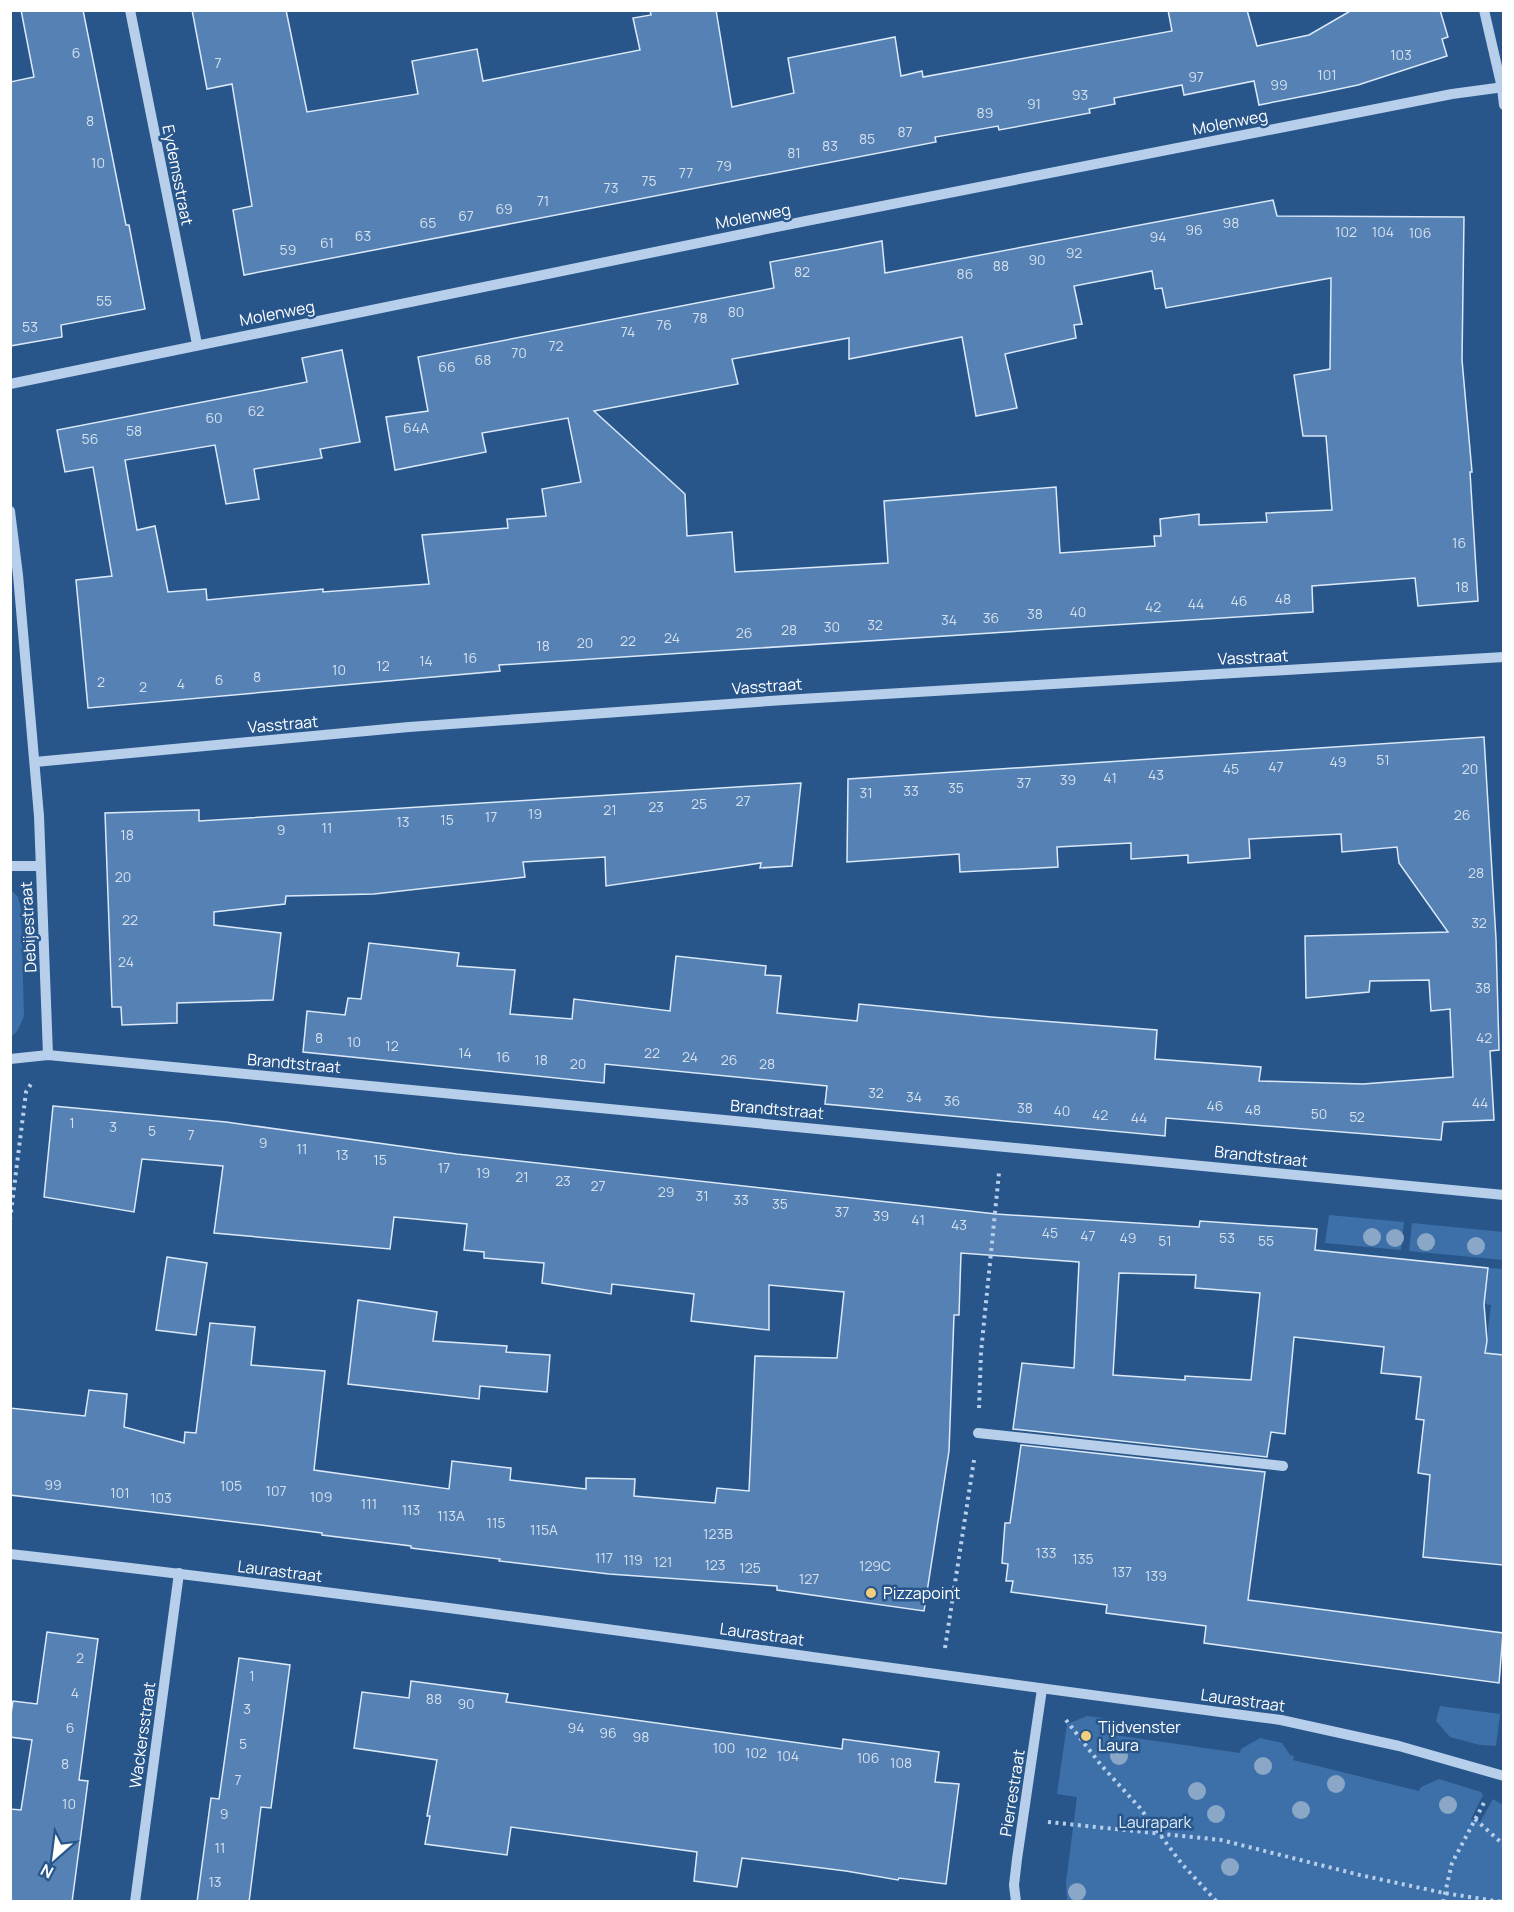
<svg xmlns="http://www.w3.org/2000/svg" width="1514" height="1912" font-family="Manrope,sans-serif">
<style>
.green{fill:#3d70a8}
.building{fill:#5581b4;stroke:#dbe9f8;stroke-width:1.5;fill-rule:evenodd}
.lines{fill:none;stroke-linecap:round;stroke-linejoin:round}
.path{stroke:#b7cfea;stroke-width:4;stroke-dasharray:3 4.5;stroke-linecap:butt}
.minor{stroke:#b7cfea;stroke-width:10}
.tree{fill:#8aa7c7}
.poi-dot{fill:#f1cd7d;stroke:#28568b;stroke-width:2}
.labels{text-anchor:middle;stroke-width:5;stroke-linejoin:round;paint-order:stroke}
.number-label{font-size:14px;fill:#d4e0ec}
.street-label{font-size:16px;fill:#fff;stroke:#28568b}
.poi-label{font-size:16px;fill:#fff;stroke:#28568b;text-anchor:start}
.park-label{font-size:16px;fill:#dbe9f8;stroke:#28568b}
</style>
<rect width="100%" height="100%" fill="#28568b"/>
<g class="green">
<path d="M 10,889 L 18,897 L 21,909 L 24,1016 L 18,1030 L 11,1037 Z"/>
<path d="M 1329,1215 L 1404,1222 L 1401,1250 L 1325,1243 Z"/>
<path d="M 1412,1223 L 1503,1232 L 1503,1260 L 1409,1251 Z"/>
<path d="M 1488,1268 L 1503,1269 L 1503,1355 L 1485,1353 L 1491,1305 L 1484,1304 Z"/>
<path d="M 1440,1706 L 1500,1714 L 1496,1746 L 1480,1745 L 1450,1737 L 1436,1721 Z"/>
<path d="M 1087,1716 L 1103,1718 L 1114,1732 L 1114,1735 L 1240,1753 L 1241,1749 L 1260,1738 L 1282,1743 L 1290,1755 L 1294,1756 L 1293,1760 L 1419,1791 L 1421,1787 L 1439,1779 L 1481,1792 L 1483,1795 L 1471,1819 L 1480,1822 L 1493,1799 L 1503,1805 L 1503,1901 L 1067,1901 L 1066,1882 L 1077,1797 L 1057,1794 L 1067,1724 Z"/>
</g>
<g class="building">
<path d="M 21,10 L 83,10 L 126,225 L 129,225 L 145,309 L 61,325 L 62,337 L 10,346 L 10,82 L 34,77 Z"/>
<path d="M 192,10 L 286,10 L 307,112 L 418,94 L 412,61 L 477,49 L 483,81 L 640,50 L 633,18 L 651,15 L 650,10 L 716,10 L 732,107 L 794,93 L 788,58 L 895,37 L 901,76 L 922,71 L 923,77 L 1172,31 L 1168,10 L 1247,10 L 1257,46 L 1309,35 L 1352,10 L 1440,10 L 1448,37 L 1442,39 L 1447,56 L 1358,85 L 1320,93 L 1259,105 L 1254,81 L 1184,95 L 1182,85 L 1114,98 L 1115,104 L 1089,109 L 1090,113 L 999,130 L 998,126 L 935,137 L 936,142 L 244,275 L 233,210 L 252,206 L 232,84 L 207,89 Z"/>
<path d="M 1273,200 L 1277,216 L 1464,217 L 1462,360 L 1472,472 L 1470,472 L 1478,601 L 1418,606 L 1415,578 L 1312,586 L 1313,612 L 499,665 L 500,671 L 88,708 L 76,580 L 112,576 L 93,467 L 65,472 L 57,430 L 307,382 L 302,358 L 342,350 L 360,442 L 320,449 L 322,458 L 254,469 L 259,499 L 226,504 L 215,445 L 125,460 L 137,530 L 155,526 L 168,592 L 206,589 L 207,600 L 323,589 L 323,592 L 429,584 L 422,535 L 508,528 L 507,519 L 546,516 L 542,489 L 581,482 L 568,418 L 482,433 L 486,452 L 395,470 L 386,417 L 428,411 L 418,357 L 774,288 L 770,262 L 841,249 L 882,241 L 885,273 ZM 1152,271 L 1155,289 L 1162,288 L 1166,308 L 1331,278 L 1330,369 L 1294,375 L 1303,436 L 1326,436 L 1332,510 L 1266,513 L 1267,522 L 1199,525 L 1199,514 L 1160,519 L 1161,536 L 1154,536 L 1155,546 L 1060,553 L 1056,487 L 884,501 L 888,563 L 735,572 L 732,532 L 687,536 L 685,494 L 594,411 L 738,384 L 732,359 L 849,338 L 849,359 L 962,337 L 976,416 L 1017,408 L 1005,354 L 1076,338 L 1074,325 L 1082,324 L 1074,286 Z"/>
<path d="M 1484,737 L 1496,939 L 1499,1050 L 1490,1051 L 1494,1120 L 1443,1122 L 1441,1140 L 1166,1118 L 1165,1136 L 825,1104 L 827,1086 L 605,1064 L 604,1083 L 303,1052 L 307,1011 L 345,1015 L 348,998 L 361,999 L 369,943 L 459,953 L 457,966 L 515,970 L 510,1014 L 572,1019 L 574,999 L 670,1011 L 676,956 L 766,966 L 765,975 L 781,976 L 777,1013 L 857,1021 L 859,1004 L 991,1017 L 1157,1030 L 1155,1059 L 1261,1067 L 1259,1081 L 1363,1084 L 1453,1077 L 1450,1009 L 1431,1011 L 1429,980 L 1370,981 L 1369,992 L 1306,998 L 1305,936 L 1448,932 L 1399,863 L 1397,847 L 1342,852 L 1341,834 L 1249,839 L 1250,858 L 1188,863 L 1188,855 L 1131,859 L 1131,843 L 1057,847 L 1058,867 L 960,872 L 959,854 L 847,862 L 848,779 Z"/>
<path d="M 801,783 L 792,866 L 760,868 L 761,863 L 606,886 L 605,857 L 523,862 L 525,877 L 374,894 L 286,896 L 285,904 L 214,912 L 214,925 L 281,933 L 273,1000 L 177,1003 L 177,1023 L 122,1025 L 121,1007 L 112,1007 L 105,813 L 199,810 L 199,821 Z"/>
<path d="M 53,1106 L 226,1122 L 457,1154 L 996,1214 L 1199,1227 L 1200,1221 L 1317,1229 L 1315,1250 L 1488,1268 L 1484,1304 L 1487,1341 L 1485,1353 L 1503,1355 L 1503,1565 L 1423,1557 L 1430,1475 L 1418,1473 L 1424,1420 L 1416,1419 L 1421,1377 L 1381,1373 L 1384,1347 L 1294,1337 L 1285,1434 L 1271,1432 L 1267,1457 L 1013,1429 L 1022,1363 L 1074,1368 L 1079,1262 L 961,1253 L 959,1315 L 954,1315 L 949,1451 L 924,1611 L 777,1590 L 777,1586 L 609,1574 L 499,1561 L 500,1559 L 411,1548 L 411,1546 L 322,1535 L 322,1533 L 261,1525 L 10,1495 L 10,1408 L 85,1416 L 89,1390 L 127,1394 L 124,1427 L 184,1443 L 185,1432 L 196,1433 L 210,1323 L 255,1327 L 251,1365 L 325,1371 L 314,1470 L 449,1489 L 452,1461 L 511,1468 L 510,1480 L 586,1489 L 586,1478 L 635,1479 L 634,1496 L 715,1503 L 717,1488 L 749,1491 L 755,1356 L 837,1358 L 844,1292 L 769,1285 L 769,1330 L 691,1321 L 694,1294 L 612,1284 L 611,1294 L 542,1283 L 544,1263 L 484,1258 L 484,1252 L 464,1250 L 467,1224 L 394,1217 L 390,1249 L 214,1233 L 223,1166 L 142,1159 L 134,1212 L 44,1197 ZM 1119,1273 L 1196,1275 L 1195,1288 L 1260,1293 L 1251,1380 L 1185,1376 L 1185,1380 L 1113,1375 Z"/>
<path d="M 167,1257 L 207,1263 L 196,1335 L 156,1330 Z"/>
<path d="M 358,1300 L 437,1312 L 433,1341 L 507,1346 L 506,1352 L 550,1355 L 547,1392 L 480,1386 L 479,1399 L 348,1384 Z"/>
<path d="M 1021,1445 L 1265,1472 L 1248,1600 L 1503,1633 L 1499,1683 L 1204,1643 L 1206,1626 L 1106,1613 L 1107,1605 L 1011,1592 L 1013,1581 L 1006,1581 L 1008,1564 L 1002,1563 L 1005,1523 L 1010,1523 Z"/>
<path d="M 47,1632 L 98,1639 L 79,1780 L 88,1781 L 72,1902 L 10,1902 L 10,1809 L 21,1810 L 32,1740 L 10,1737 L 10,1720 L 13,1701 L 37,1704 Z"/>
<path d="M 239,1658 L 290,1665 L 271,1808 L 261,1807 L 249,1902 L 197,1902 L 211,1798 L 219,1799 Z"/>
<path d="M 411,1681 L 508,1694 L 506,1702 L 842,1749 L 843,1739 L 939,1752 L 935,1782 L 959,1784 L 946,1884 L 899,1878 L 898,1880 L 846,1871 L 742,1858 L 737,1887 L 694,1881 L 697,1852 L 511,1827 L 507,1855 L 425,1844 L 430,1816 L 427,1816 L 437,1760 L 354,1748 L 362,1692 L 409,1698 Z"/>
</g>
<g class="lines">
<g class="path">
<path d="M 10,1220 L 26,1092 L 31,1084"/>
<path d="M 979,1408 L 981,1352 L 999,1173"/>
<path d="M 945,1648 L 974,1460"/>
<path d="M 1066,1720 L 1101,1765 L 1140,1808 L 1182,1864 L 1217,1902"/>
<path d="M 1475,1819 L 1504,1845"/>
<path d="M 1048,1822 L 1221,1840 L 1360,1875 L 1444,1893 L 1502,1902"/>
<path d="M 1443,1902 L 1452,1863 L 1486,1799"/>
</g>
<g class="minor">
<path d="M 130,10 L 197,344"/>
<path d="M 1484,10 L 1502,88 L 1504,105"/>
<path d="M 10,384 L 806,221 L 1452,94 L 1504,87"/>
<path d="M 10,511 L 18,575 L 39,816 L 48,1055"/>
<path d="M 35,762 L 409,727 L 784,700 L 1504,657"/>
<path d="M 10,866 L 40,866"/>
<path d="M 10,1059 L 48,1055 L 1504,1195"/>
<path d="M 978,1433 L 1283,1466"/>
<path d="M 10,1554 C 435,1602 857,1665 1281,1720 L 1399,1746 L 1504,1776"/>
<path d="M 135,1902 L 179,1573"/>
<path d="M 1016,1902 L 1014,1885 L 1017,1859 L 1042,1689"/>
</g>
</g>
<g class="tree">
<circle cx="1372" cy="1237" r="9"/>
<circle cx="1395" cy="1238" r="9"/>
<circle cx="1426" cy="1242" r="9"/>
<circle cx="1476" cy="1246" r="9"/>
<circle cx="1119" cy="1756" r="9"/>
<circle cx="1263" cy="1766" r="9"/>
<circle cx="1336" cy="1784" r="9"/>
<circle cx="1197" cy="1791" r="9"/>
<circle cx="1448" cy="1805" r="9"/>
<circle cx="1301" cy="1810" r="9"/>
<circle cx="1216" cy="1814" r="9"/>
<circle cx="1230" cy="1867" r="9"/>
<circle cx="1077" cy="1892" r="9"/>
</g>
<g class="poi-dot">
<circle cx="871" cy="1593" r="6"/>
<circle cx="1086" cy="1736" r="6"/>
</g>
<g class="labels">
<g class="number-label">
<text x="76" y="58">6</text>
<text x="1401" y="60">103</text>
<text x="218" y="68">7</text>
<text x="1327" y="80">101</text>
<text x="1196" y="82">97</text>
<text x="1279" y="90">99</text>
<text x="1080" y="100">93</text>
<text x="1034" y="109">91</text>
<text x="985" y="118">89</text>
<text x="90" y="126">8</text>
<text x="905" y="137">87</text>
<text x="867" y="144">85</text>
<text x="830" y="151">83</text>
<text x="794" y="158">81</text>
<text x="98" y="168">10</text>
<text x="724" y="171">79</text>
<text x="686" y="178">77</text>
<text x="649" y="186">75</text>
<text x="611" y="193">73</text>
<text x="543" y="206">71</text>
<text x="504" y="214">69</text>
<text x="466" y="221">67</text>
<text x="428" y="228">65</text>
<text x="1231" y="228">98</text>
<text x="1194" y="235">96</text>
<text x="1346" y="237">102</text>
<text x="1383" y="237">104</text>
<text x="1420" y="238">106</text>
<text x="363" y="241">63</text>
<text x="1158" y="242">94</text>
<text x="327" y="248">61</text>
<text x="288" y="255">59</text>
<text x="1074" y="258">92</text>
<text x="1037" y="265">90</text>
<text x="1001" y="271">88</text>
<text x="802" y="277">82</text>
<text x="965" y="279">86</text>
<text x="104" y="306">55</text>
<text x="736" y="317">80</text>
<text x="700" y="323">78</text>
<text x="664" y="330">76</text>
<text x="30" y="332">53</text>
<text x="628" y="337">74</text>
<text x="556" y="351">72</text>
<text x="519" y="358">70</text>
<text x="483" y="365">68</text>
<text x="447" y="372">66</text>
<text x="256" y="416">62</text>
<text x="214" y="423">60</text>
<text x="416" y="433">64A</text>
<text x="134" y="436">58</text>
<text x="90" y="444">56</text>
<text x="1459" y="548">16</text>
<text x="1462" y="592">18</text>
<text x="1283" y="604">48</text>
<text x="1239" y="606">46</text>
<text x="1196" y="609">44</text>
<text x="1153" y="612">42</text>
<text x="1078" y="617">40</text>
<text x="1035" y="619">38</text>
<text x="991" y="623">36</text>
<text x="949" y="625">34</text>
<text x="875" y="630">32</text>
<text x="832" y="632">30</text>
<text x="789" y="635">28</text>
<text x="744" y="638">26</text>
<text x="672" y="643">24</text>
<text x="628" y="646">22</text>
<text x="585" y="648">20</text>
<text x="543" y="651">18</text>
<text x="470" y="663">16</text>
<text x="426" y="666">14</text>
<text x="383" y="671">12</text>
<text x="339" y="675">10</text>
<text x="257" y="682">8</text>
<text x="219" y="685">6</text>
<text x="101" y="687">2</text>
<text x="181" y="689">4</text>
<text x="143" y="692">2</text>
<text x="1383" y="765">51</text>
<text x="1338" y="767">49</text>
<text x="1276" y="772">47</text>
<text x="1231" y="774">45</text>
<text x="1470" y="774">20</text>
<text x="1156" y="780">43</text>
<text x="1110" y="783">41</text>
<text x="1068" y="785">39</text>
<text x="1024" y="788">37</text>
<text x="956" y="793">35</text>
<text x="911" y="796">33</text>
<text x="866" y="798">31</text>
<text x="743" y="806">27</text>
<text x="699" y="809">25</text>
<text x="656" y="812">23</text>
<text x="610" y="815">21</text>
<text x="535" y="819">19</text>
<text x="1462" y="820">26</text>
<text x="491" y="822">17</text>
<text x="447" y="825">15</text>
<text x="403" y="827">13</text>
<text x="327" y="833">11</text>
<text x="281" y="835">9</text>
<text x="127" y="840">18</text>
<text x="1476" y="878">28</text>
<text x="123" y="882">20</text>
<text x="130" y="925">22</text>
<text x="1479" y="928">32</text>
<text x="126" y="967">24</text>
<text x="1483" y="993">38</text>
<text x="319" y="1043">8</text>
<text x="1484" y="1043">42</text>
<text x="354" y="1047">10</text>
<text x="392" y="1051">12</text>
<text x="465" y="1058">14</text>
<text x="652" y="1058">22</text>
<text x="503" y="1062">16</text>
<text x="690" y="1062">24</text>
<text x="541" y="1065">18</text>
<text x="729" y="1065">26</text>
<text x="578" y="1069">20</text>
<text x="767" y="1069">28</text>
<text x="876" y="1098">32</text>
<text x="914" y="1102">34</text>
<text x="952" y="1106">36</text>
<text x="1480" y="1108">44</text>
<text x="1215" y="1111">46</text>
<text x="1025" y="1113">38</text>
<text x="1253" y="1115">48</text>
<text x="1062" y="1116">40</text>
<text x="1319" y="1119">50</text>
<text x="1100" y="1120">42</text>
<text x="1357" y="1122">52</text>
<text x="1139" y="1123">44</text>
<text x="72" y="1128">1</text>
<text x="113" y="1132">3</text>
<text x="152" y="1136">5</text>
<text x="191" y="1140">7</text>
<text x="263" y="1148">9</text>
<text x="302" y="1154">11</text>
<text x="342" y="1160">13</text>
<text x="380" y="1165">15</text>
<text x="444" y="1173">17</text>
<text x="483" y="1178">19</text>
<text x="522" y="1182">21</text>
<text x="563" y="1186">23</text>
<text x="598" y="1191">27</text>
<text x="666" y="1197">29</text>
<text x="702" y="1201">31</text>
<text x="741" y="1205">33</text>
<text x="780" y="1209">35</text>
<text x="842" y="1217">37</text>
<text x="881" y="1221">39</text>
<text x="918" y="1225">41</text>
<text x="959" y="1230">43</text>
<text x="1050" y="1238">45</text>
<text x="1088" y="1241">47</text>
<text x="1128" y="1243">49</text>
<text x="1227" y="1243">53</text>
<text x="1165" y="1246">51</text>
<text x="1266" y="1246">55</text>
<text x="53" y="1490">99</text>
<text x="231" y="1491">105</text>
<text x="276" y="1496">107</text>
<text x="120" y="1498">101</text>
<text x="321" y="1502">109</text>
<text x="161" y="1503">103</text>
<text x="369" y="1509">111</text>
<text x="411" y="1515">113</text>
<text x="451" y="1521">113A</text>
<text x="496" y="1528">115</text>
<text x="544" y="1535">115A</text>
<text x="718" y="1539">123B</text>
<text x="1046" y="1558">133</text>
<text x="604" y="1563">117</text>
<text x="1083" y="1564">135</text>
<text x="633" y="1565">119</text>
<text x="663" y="1567">121</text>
<text x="715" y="1570">123</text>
<text x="875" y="1571">129C</text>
<text x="750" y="1573">125</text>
<text x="1122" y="1577">137</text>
<text x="1156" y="1581">139</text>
<text x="809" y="1584">127</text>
<text x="80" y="1663">2</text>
<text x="252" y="1681">1</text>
<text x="75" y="1698">4</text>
<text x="434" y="1704">88</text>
<text x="466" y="1709">90</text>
<text x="247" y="1714">3</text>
<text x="70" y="1733">6</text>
<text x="576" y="1733">94</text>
<text x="608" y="1738">96</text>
<text x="641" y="1742">98</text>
<text x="243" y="1749">5</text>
<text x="724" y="1753">100</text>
<text x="756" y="1758">102</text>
<text x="788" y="1761">104</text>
<text x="868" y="1763">106</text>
<text x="901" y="1768">108</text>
<text x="65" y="1769">8</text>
<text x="238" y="1785">7</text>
<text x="69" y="1809">10</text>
<text x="224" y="1819">9</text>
<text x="220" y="1853">11</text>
<text x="215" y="1887">13</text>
</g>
<g class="street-label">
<text transform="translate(1230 122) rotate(-11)" y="6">Molenweg</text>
<text transform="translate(178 175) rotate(79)" y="6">Eydemsstraat</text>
<text transform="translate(753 216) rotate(-11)" y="6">Molenweg</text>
<text transform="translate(277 313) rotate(-11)" y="6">Molenweg</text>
<text transform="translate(1253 657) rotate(-3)" y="6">Vasstraat</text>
<text transform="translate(767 686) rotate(-4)" y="6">Vasstraat</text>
<text transform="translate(283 724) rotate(-5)" y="6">Vasstraat</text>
<text transform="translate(28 927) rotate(-93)" y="6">Debijestraat</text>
<text transform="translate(294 1063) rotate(5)" y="6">Brandtstraat</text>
<text transform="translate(777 1109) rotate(5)" y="6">Brandtstraat</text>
<text transform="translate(1261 1156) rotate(6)" y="6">Brandtstraat</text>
<text transform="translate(280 1571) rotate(7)" y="6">Laurastraat</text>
<text transform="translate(762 1634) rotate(8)" y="6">Laurastraat</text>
<text transform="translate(1243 1700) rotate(8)" y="6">Laurastraat</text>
<text transform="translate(142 1735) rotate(-82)" y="6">Wackersstraat</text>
<text transform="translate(1012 1793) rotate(-81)" y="6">Pierrestraat</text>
</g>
<g class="poi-label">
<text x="883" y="1599">Pizzapoint</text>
<text x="1098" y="1733">Tijdvenster<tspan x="1098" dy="18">Laura</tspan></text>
</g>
<g class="park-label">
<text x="1155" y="1828">Laurapark</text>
</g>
</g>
<rect width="1514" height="1912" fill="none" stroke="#ffffff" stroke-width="24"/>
<g transform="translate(54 1858) rotate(208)" stroke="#28568b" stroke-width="4.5" paint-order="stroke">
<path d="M0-4.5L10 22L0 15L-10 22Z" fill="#ffffff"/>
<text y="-9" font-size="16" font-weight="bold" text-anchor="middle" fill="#ffffff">N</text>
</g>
</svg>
